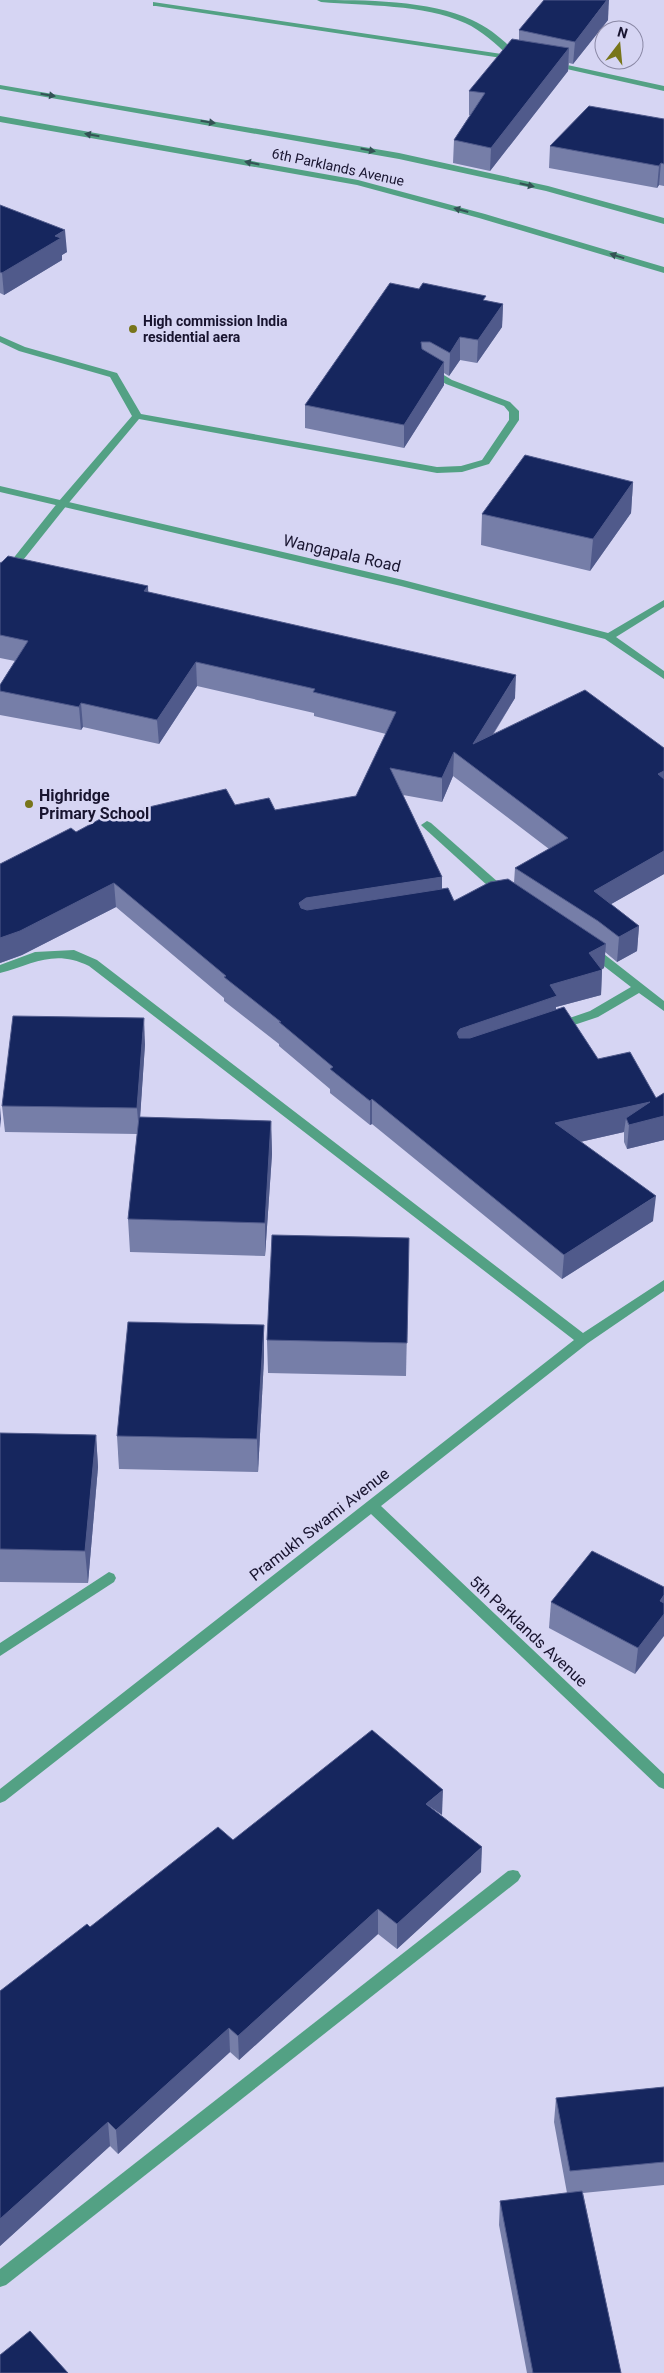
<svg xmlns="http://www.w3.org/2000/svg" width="664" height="2373" font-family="Roboto,sans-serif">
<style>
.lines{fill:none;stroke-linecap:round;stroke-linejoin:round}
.service{fill:#53a184;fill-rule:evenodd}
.minor{fill:#53a184;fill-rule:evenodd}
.tertiary{fill:#53a184;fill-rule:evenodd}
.wall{fill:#767ea8;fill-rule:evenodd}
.shaded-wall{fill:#505a8b}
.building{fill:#16265e;stroke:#505a8b}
.oneway{fill:#335355}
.poi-dot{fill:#78751a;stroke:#d6d5f3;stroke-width:2}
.labels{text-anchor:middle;stroke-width:5;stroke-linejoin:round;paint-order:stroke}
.far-street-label{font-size:14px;fill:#18142f;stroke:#d6d5f3}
.far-poi-label{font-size:14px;font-weight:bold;fill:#18142f;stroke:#d6d5f3;text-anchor:start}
.street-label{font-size:16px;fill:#18142f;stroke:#d6d5f3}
.poi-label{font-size:16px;font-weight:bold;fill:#18142f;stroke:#d6d5f3;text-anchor:start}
</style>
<rect width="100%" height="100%" fill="#d6d5f3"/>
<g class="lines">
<g class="service">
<path d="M 317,0 C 362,0 431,0 472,20 C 490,28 508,43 520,58 L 513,60 C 498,46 483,31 465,23 C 423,4 366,6 321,2 Z"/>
<path d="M 0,336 L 25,347 L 117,373 L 141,414 L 437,467 L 461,466 L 482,460 L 509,420 L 509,412 L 504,406 L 446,384 L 428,373 L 428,369 L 434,369 L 452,380 L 510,402 L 519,411 L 519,420 L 489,464 L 462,472 L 437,473 L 139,419 L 67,505 L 4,584 L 0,585 L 0,575 L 59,501 L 132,416 L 110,377 L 19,351 L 0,342 Z"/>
<path d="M 427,821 L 431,823 L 507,890 L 509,893 L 507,896 L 499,896 L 423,827 L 421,825 Z"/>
<path d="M 591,946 L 595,947 L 664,1001 L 664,1011 L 639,993 L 598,1017 L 559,1030 L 555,1029 L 553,1026 L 555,1023 L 590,1011 L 631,987 L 587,953 L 585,950 Z"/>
<path d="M 109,1572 L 114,1574 L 116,1578 L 114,1582 L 0,1656 L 0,1643 Z"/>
<path d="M 513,1870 L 518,1871 L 521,1876 L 518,1881 L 6,2285 L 0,2287 L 0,2269 L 508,1871 Z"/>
</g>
<g class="minor">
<path d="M 153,2 L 515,56 L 519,58 L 515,60 L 156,6 L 153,6 Z"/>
<path d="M 549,61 L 664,86 L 664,91 L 549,65 Z"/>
<path d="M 0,486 L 403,580 L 608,633 L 664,600 L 664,607 L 616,637 L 664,671 L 664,679 L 605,639 L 401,586 L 0,492 Z"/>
<path d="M 74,950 L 97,960 L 583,1333 L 664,1280 L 664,1291 L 588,1343 L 381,1506 L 664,1774 L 664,1789 L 659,1787 L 371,1514 L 5,1801 L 0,1803 L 0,1789 L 574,1340 L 89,966 C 54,949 34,964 0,973 L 0,965 L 35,952 Z"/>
</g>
<g class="tertiary">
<path d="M 0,85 L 399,153 L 548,186 L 664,218 L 664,224 L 546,191 L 399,159 L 0,89 Z"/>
<path d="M 0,116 L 358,180 L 485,214 L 664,267 L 664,273 L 479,218 L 357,185 L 0,122 Z"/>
</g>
</g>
<g class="wall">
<path d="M 608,20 L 573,64 L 569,63 L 568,71 L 490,171 L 453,163 L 454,140 L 470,115 L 469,115 L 469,91 L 519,40 L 519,30 Z"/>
<path d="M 664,119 L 664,186 L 659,185 L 657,188 L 549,168 L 550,146 Z"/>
<path d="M 0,205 L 67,252 L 62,255 L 62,260 L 4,295 L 0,293 Z"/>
<path d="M 486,301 L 503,304 L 502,327 L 477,363 L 460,360 L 449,376 L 444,373 L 444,385 L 404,448 L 305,428 L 305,405 Z"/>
<path d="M 633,482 L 631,513 L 590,571 L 481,545 L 482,514 Z"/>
<path d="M 0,563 L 148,586 L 148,592 L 515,698 L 493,735 L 664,748 L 664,874 L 611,904 L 639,926 L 637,951 L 617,962 L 605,952 L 604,968 L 602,969 L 602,970 L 601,995 L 556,1007 L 556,1009 L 598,1059 L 656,1098 L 664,1093 L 664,1140 L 627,1149 L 624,1142 L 624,1132 L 580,1142 L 653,1221 L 562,1279 L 372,1124 L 370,1125 L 330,1093 L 330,1089 L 279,1046 L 279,1044 L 224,1001 L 224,998 L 116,907 L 22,955 L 0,963 L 0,864 L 76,832 L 235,805 L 275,810 L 356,796 L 386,734 L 314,716 L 314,713 L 197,686 L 159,744 L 83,727 L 81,730 L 0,715 L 0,685 L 15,661 L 0,658 ZM 453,776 L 549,849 L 515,868 L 514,883 L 454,901 L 442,889 L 442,877 L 403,795 L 442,802 Z"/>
<path d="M 145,1044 L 140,1117 L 271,1121 L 272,1154 L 265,1256 L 130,1252 L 128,1219 L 137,1134 L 5,1132 L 2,1106 Z"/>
<path d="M 409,1238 L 406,1376 L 268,1373 L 267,1340 Z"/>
<path d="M 264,1325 L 264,1358 L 258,1472 L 119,1469 L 117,1436 Z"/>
<path d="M 0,1433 L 96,1435 L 98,1467 L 88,1583 L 0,1582 Z"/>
<path d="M 664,1587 L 635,1674 L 549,1628 L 551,1602 Z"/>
<path d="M 442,1816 L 481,1872 L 397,1949 L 378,1934 L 239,2060 L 230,2052 L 118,2154 L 110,2146 L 0,2246 L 0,1991 L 90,1927 L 233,1840 Z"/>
<path d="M 664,2087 L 664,2185 L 583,2193 L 621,2373 L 527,2373 L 499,2225 L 500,2201 L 567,2193 L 554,2122 L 556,2098 Z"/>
</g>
<g class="shaded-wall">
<path d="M 607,0 L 609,0 L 608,20 L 573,64 L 575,42 Z"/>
<path d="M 569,48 L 568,71 L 490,171 L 491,148 Z"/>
<path d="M 661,163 L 659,185 L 657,188 L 659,166 Z"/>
<path d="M 65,230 L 67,252 L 62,255 L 62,260 L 4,295 L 2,273 L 55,236 Z"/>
<path d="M 503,304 L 502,327 L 477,363 L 478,340 Z"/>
<path d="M 460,337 L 460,360 L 449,376 L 450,353 Z"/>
<path d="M 444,362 L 444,385 L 404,448 L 404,425 Z"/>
<path d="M 633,482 L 631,513 L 590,571 L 593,539 Z"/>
<path d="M 148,586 L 149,609 L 144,591 Z"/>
<path d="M 196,662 L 197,686 L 159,744 L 157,720 Z"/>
<path d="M 516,675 L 515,698 L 473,766 L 473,744 Z"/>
<path d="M 81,703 L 83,727 L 81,730 L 79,707 Z"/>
<path d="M 454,752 L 453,776 L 442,802 L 442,778 Z"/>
<path d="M 664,771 L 664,794 L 658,774 Z"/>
<path d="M 664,851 L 664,874 L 592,915 L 594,891 Z"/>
<path d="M 442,877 L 442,901 L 307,922 L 299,903 L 306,898 Z"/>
<path d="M 114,883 L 116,907 L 22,955 L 0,963 L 0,938 Z"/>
<path d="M 639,926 L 637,951 L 617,962 L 619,937 Z"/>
<path d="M 606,944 L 604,968 L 597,972 L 602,970 L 601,995 L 556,1007 L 556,1021 L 459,1053 L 457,1033 L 460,1029 L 550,985 L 589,953 Z"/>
<path d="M 144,1018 L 145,1044 L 139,1134 L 137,1108 Z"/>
<path d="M 372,1099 L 372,1124 L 370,1125 L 370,1101 Z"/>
<path d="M 650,1102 L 664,1116 L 664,1140 L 627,1149 L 629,1125 L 626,1118 L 624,1132 L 553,1148 L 555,1123 Z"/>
<path d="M 0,1107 L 1,1119 L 0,1128 Z"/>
<path d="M 271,1121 L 272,1154 L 265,1256 L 265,1223 Z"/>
<path d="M 656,1196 L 653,1221 L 562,1279 L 564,1255 Z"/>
<path d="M 264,1325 L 264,1358 L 258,1472 L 257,1439 Z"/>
<path d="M 96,1435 L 98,1467 L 88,1583 L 85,1551 Z"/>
<path d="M 664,1595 L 664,1636 L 635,1674 L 638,1648 L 660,1601 Z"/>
<path d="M 443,1790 L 442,1815 L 426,1804 Z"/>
<path d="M 482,1847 L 481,1872 L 397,1949 L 397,1924 Z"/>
<path d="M 378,1909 L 378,1934 L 239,2060 L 238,2036 Z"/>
<path d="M 229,2028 L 230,2052 L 118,2154 L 116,2130 Z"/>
<path d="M 108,2122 L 110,2146 L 0,2246 L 0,2219 Z"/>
</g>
<g class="building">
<path d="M 544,0 L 607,0 L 575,42 L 519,30 Z"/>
<path d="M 512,39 L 569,48 L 491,148 L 454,140 L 485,93 L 469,91 Z"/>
<path d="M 589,106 L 664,119 L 664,164 L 661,163 L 659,166 L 550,146 Z"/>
<path d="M 0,205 L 65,230 L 55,236 L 61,238 L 2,273 L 0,272 Z"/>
<path d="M 390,283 L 419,289 L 423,283 L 486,296 L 483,300 L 503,304 L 478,340 L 460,337 L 450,353 L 430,342 L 421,342 L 422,349 L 444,362 L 404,425 L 305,405 Z"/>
<path d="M 525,455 L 633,482 L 593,539 L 482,514 Z"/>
<path d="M 8,556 L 148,586 L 144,591 L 516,675 L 473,744 L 585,690 L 664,748 L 664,771 L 658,774 L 664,779 L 664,851 L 594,891 L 639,926 L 619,937 L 598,921 L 515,868 L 568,838 L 454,752 L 442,778 L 390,768 L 442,877 L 306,898 L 299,903 L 301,908 L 307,910 L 448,888 L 454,901 L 490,882 L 508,879 L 606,944 L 589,953 L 602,970 L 550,985 L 557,996 L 460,1029 L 457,1033 L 459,1038 L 470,1038 L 564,1007 L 598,1059 L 630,1052 L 656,1098 L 664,1093 L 664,1116 L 629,1125 L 626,1118 L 650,1102 L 555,1123 L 656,1196 L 564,1255 L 372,1099 L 370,1101 L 330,1069 L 333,1067 L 279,1022 L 281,1022 L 224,977 L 226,976 L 114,883 L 20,931 L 0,938 L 0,864 L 71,828 L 76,832 L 102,818 L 226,789 L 235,805 L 269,798 L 275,810 L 356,796 L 396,712 L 313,692 L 315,689 L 196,662 L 157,720 L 81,703 L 79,707 L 0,691 L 0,685 L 28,641 L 0,635 L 0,563 L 2,562 Z"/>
<path d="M 13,1016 L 144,1018 L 137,1108 L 2,1106 Z"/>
<path d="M 139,1117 L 271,1121 L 265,1223 L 128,1219 Z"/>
<path d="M 272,1235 L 409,1238 L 407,1343 L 267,1340 Z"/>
<path d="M 128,1322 L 264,1325 L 257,1439 L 117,1436 Z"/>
<path d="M 0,1433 L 96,1435 L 85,1551 L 0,1549 Z"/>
<path d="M 592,1551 L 664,1587 L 664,1595 L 660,1601 L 664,1603 L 664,1614 L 638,1648 L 551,1602 Z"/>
<path d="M 372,1730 L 443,1790 L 426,1804 L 482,1847 L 397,1924 L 378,1909 L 238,2036 L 229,2028 L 116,2130 L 108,2122 L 0,2219 L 0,1991 L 87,1924 L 90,1927 L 218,1827 L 233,1840 Z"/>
<path d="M 664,2087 L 664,2162 L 570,2171 L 556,2098 Z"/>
<path d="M 582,2191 L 621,2373 L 533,2373 L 500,2201 Z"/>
<path d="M 30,2331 L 68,2373 L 0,2373 L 0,2355 Z"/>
</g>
<defs><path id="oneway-solid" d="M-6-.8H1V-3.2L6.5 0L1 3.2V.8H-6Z" transform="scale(1.25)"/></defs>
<g class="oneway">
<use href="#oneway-solid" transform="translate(48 95) rotate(9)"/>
<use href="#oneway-solid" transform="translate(208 122) rotate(9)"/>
<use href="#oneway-solid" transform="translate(92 135) rotate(-170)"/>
<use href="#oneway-solid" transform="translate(368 150) rotate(11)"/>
<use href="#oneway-solid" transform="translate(252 163) rotate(-169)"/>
<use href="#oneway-solid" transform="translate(527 185) rotate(13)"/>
<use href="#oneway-solid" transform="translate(461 210) rotate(-165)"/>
<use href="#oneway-solid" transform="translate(617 256) rotate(-163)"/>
</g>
<g class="poi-dot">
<circle cx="133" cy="329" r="5"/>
<circle cx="29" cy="804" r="5"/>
</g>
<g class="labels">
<g class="far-street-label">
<text transform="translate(338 167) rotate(12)" y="5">6th Parklands Avenue</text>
</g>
<g class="far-poi-label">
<text x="143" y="326">High commission India<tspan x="143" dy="16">residential aera</tspan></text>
</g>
<g class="street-label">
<text transform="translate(342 553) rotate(13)" y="6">Wangapala Road</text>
<text transform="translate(319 1524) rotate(-38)" y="6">Pramukh Swami Avenue</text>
<text transform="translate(529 1631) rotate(43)" y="6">5th Parklands Avenue</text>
</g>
<g class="poi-label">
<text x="39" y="801">Highridge<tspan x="39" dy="18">Primary School</tspan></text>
</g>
</g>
<g transform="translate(619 45) rotate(16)"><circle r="24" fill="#d6d5f3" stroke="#8a88a5"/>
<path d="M0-4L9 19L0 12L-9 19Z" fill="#78751a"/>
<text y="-8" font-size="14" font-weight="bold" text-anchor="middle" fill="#18142f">N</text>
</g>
</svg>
